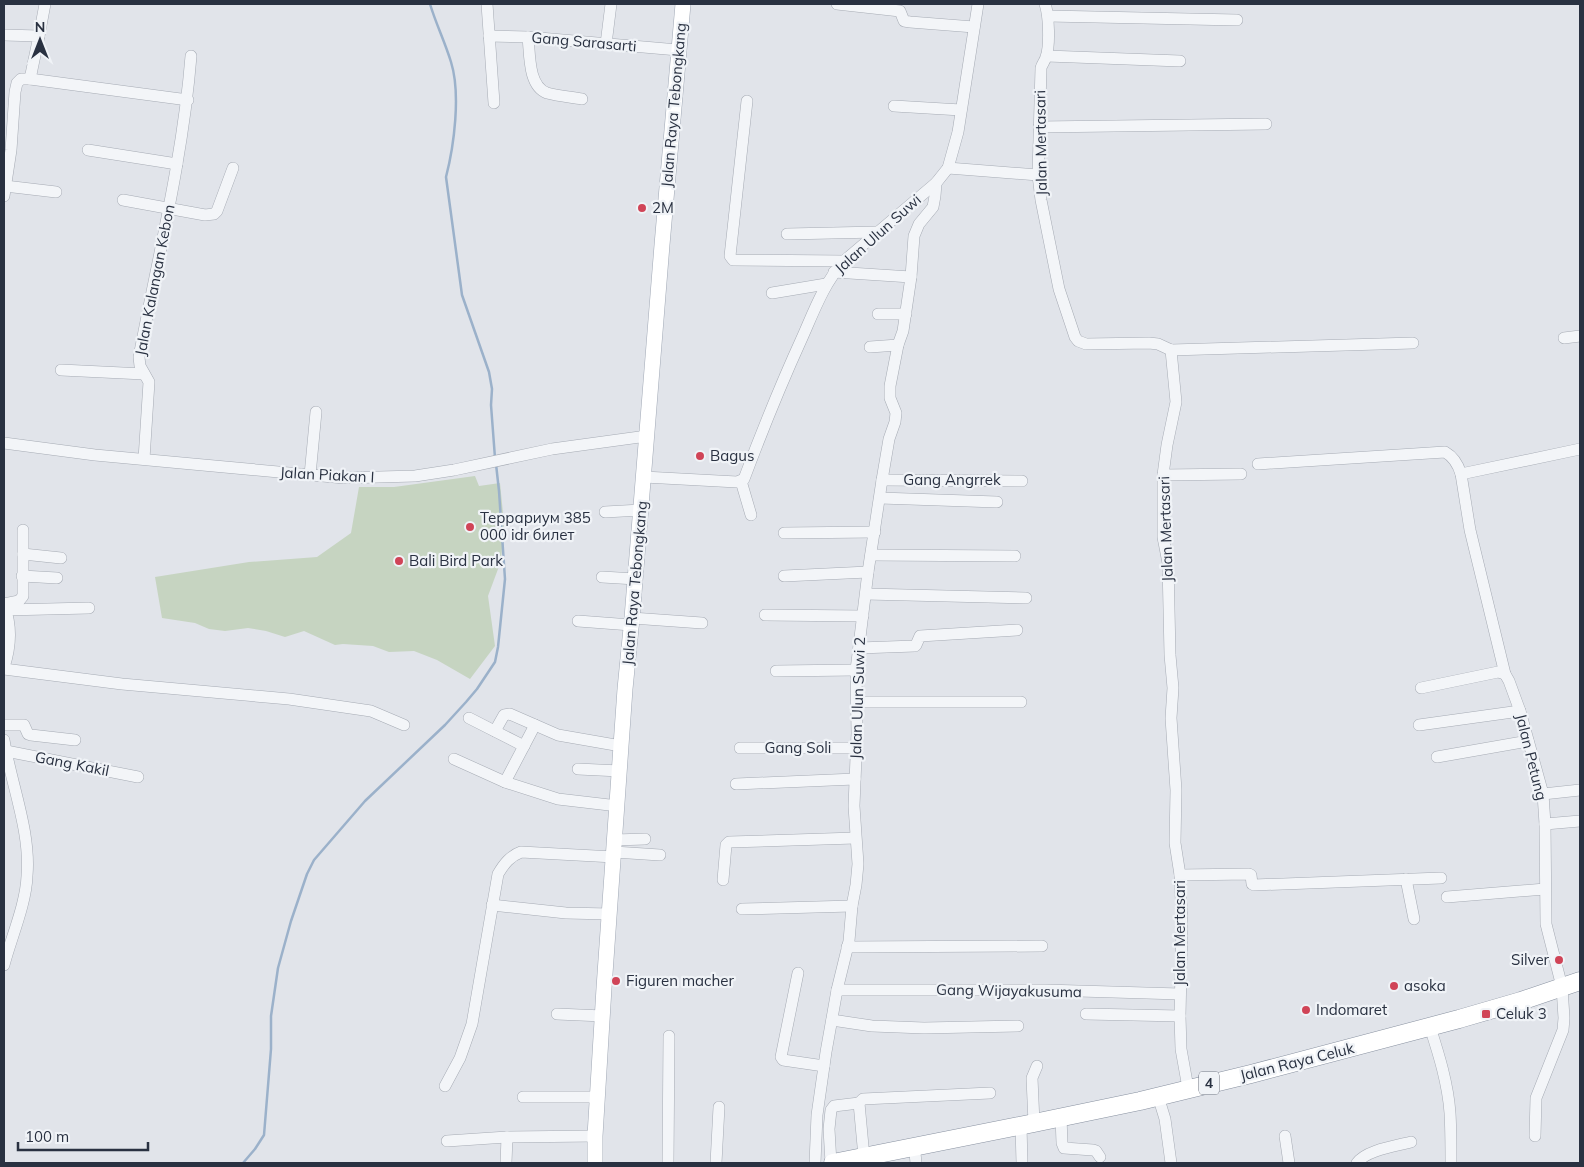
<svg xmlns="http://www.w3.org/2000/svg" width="1584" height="1167" font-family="Mulish,sans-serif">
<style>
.green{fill:#c6d4c1}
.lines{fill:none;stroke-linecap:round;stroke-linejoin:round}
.stream{stroke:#9bb1ca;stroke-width:2.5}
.minor-casing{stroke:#a6abb4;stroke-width:12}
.major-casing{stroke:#a0a8b5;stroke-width:16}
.highway-casing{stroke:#8891a0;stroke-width:19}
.minor{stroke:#f3f5f8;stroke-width:11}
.major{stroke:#fff;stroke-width:15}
.highway{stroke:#fff;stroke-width:18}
.poi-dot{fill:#d04457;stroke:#f0f3f7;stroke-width:2}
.labels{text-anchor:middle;stroke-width:4.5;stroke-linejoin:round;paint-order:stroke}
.shield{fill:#f0f3f7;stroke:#656b78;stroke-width:1}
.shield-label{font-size:14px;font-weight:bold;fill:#293141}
.street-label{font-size:15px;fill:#293141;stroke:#f0f3f7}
.poi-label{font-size:15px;fill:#293141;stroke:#f0f3f7;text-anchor:start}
</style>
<rect width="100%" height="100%" fill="#e1e4ea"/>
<path class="green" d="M 475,476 L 479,486 L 500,483 L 504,523 L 501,561 L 488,596 L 495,646 L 470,679 L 437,660 L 414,651 L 389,652 L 373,646 L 343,644 L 335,645 L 304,631 L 285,637 L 266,631 L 248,628 L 225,631 L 209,629 L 195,623 L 162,618 L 155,577 L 249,562 L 317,557 L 351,533 L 359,487 L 394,487 Z"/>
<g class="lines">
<g class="stream">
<path d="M 430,4 C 436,24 445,42 451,62 C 461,94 454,146 446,177 L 462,295 L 489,372 L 492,389 L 491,405 L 495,458"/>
<path d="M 243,1163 L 255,1149 L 264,1135 L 271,1049 L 271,1016 L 278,968 L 291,921 L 307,874 L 314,860 L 365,801 L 445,725 L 466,702 L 477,689 L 495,662 L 498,647 L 505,579 L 499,491 L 496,464"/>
</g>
<defs>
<g id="minor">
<path d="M 487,4 L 494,103"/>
<path d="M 837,4 L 900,11 L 904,21 L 910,22 L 974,27"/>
<path d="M 1045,4 C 1049,15 1050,46 1046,57 C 1045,61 1042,64 1041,68 L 1038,175 L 1041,200 L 1059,289 L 1075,337 L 1078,341 L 1086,344 L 1149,343 L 1158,344 L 1171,350"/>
<path d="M 1048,16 L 1237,20"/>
<path d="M 4,35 L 39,36 L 30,79"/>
<path d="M 39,36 L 45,4"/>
<path d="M 489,36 L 528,37 L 678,50"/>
<path d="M 528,37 C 530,54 528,86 547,93 C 558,96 570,97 582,99"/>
<path d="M 606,44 L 611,4"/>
<path d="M 1047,56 L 1180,61"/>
<path d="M 747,101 L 730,256 L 733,260 L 844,261"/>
<path d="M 894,106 L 961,110"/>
<path d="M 1039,127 L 1266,124"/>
<path d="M 88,150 L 177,164"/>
<path d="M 948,168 L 1038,175"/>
<path d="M 5,186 L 56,192"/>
<path d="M 4,196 L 11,150 L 15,92 L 17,83 L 21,79 L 30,79 L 188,100"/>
<path d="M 123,200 L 205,215 L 214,214 L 217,211 L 233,168"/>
<path d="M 787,234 L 878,232"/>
<path d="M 834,272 L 911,277"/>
<path d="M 772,293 L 826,284"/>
<path d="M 878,314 L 906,314"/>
<path d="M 1564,338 L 1580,336"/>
<path d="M 870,347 L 898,345"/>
<path d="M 1171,350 L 1176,402 L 1167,445 L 1163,475 L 1163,537 L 1168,563 L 1170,655 L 1173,688 L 1171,718 L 1176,790 L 1175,843 L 1180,875 L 1182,924 L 1180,1016 L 1181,1049 L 1188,1088"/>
<path d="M 1171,350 L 1413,343"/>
<path d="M 61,370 L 144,374"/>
<path d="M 4,443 L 95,455 L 344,478 L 415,476 L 454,470 L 552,449 L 647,436"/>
<path d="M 144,459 L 149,382 L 140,366 L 139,357 C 158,257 183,157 191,56"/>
<path d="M 1258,464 L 1445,452 C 1454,457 1458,464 1461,474 L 1470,530 L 1505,674 L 1509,681 L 1520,711 L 1543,794 L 1545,824 L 1546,924 L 1562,987 L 1564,1018 L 1563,1030 L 1536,1098 L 1535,1136"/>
<path d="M 1461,474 L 1580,449"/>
<path d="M 310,475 L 316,412"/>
<path d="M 1163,475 L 1241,474"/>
<path d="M 644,477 L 737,482 L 744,479 C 762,431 781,384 802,338 C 814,311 824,283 844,261 L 936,183 L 948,168 L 958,132 L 978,4"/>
<path d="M 882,480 L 1022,481"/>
<path d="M 741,481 L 751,515"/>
<path d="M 880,498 L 997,502"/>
<path d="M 605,512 L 641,510"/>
<path d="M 784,533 L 875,532"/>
<path d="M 23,554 L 61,558"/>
<path d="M 871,555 L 1015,556"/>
<path d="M 22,576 L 57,578"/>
<path d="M 784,576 L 868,572"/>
<path d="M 602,577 L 636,579"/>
<path d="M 866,594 L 1026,598"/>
<path d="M 4,604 L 19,601 L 23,596 L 23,530"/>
<path d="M 4,605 C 12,626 11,646 4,667"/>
<path d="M 6,610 L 89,608"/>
<path d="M 765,615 L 863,616"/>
<path d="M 632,618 L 702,623"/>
<path d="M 578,621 L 631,625"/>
<path d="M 859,648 L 915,646 L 916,645 L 920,636 L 1017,630"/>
<path d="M 4,669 L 122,684 L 289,699 L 371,711 L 404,725"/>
<path d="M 776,671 L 856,670"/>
<path d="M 1421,688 L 1498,672 L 1505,674"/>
<path d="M 857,702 L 1021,702"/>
<path d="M 469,718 L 524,746"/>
<path d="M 4,725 L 24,725 L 28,734 L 31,735 L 75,740"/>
<path d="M 1419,725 L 1520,711"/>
<path d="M 495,731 L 504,715 L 510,714 L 558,735 L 621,746"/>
<path d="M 4,740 C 11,784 31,832 27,876 C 26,904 11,938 4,965"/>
<path d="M 740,748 L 856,748"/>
<path d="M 6,751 L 138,777"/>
<path d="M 1437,757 L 1528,741"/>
<path d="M 454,759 L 505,782 L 558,799 L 618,806"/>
<path d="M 578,769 L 620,771"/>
<path d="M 505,782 L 535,725"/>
<path d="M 736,784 L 855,779"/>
<path d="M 1543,794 L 1580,790"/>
<path d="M 1545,824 L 1580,821"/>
<path d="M 615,840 L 645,839"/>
<path d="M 614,852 L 660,855"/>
<path d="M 1180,875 L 1249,874 L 1251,875 L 1252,884 L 1254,885 L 1441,878"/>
<path d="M 1406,879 L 1414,919"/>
<path d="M 723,880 L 726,845 L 729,842 L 855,838"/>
<path d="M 1447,897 L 1545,889"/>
<path d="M 492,905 L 566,913 L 609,914"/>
<path d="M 742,909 L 852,906"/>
<path d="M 847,947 L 1042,946"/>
<path d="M 798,973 L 781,1057 L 783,1060 L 824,1066"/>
<path d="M 837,990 L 1045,990 L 1180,994"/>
<path d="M 557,1014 L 603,1016"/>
<path d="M 1086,1014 L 1180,1016"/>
<path d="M 832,1020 L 872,1026 L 924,1028 L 1018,1026"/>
<path d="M 1430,1027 C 1439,1055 1448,1084 1450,1113 C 1451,1130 1451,1147 1451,1163"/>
<path d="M 445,1086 L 460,1058 L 472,1024 L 498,874 C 504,864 510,856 521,852 L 614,857"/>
<path d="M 1158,1096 L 1165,1119 L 1171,1163"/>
<path d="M 523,1097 L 597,1097"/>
<path d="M 1061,1117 L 1062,1143 L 1064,1148 L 1093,1150 L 1096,1151 L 1100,1157"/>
<path d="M 1034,1123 L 1032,1078 L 1037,1066"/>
<path d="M 1021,1126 L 1022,1163"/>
<path d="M 1285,1136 L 1289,1163"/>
<path d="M 447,1141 L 507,1137 L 595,1136"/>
<path d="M 915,1153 L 916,1163"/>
<path d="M 864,1157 L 859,1103 L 863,1099 L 990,1093"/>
<path d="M 506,1163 L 507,1137"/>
<path d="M 668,1163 L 669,1036"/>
<path d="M 716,1163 L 719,1107"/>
<path d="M 815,1163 L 817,1115 L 826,1052 L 837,990 L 849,941 L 852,906 L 856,885 L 858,864 L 854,806 L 857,733 L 856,670 L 868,572 L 882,480 L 889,439 L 895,422 L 896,413 L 890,398 L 890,386 L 898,345 L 903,331 L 911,277 L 914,236 L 919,224 L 933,207 L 935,196 L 936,183"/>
<path d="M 831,1163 L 829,1129 L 831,1110 L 834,1106 L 859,1103"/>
<path d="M 1357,1163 C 1366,1150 1396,1146 1411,1142"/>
</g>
<path id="major" d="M 595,1163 L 595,1136 L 604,988 L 625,689 L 632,618 L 662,245 L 683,4"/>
<path id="highway" d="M 833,1163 L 1034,1123 L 1140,1101 L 1251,1074 L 1459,1019 L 1521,1001 L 1580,981"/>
</defs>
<use href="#minor" class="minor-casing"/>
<use href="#major" class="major-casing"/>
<use href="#highway" class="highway-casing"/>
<use href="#minor" class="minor"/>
<use href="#major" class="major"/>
<use href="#highway" class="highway"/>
</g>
<g class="poi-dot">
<circle cx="642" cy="208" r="5"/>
<circle cx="700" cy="456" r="5"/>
<circle cx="470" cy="527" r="5"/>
<circle cx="399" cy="561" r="5"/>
<circle cx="1559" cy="960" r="5"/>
<circle cx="616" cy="981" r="5"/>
<circle cx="1394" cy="986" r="5"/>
<circle cx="1306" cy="1010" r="5"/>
<rect x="1481" y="1009" width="10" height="10" rx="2.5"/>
</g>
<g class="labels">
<rect class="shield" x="1199" y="1071.5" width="20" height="23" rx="4"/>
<g class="shield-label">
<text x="1209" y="1088">4</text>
</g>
<g class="street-label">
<text transform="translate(584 42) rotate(5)" y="5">Gang Sarasarti</text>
<text transform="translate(674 105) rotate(-85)" y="5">Jalan Raya Tebongkang</text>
<text transform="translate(1041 143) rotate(-91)" y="5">Jalan Mertasari</text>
<text transform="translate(878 234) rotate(-42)" y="5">Jalan Ulun Suwi</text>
<text transform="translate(155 280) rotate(-79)" y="5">Jalan Kalangan Kebon</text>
<text transform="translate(327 475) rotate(3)" y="5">Jalan Piakan I</text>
<text x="952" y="485">Gang Angrrek</text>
<text transform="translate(1166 529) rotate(-92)" y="5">Jalan Mertasari</text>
<text transform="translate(635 583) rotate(-85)" y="5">Jalan Raya Tebongkang</text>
<text transform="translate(858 698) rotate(-88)" y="5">Jalan Ulun Suwi 2</text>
<text x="798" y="753">Gang Soli</text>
<text transform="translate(1531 757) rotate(76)" y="5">Jalan Petung</text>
<text transform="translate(72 764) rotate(11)" y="5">Gang Kakil</text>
<text transform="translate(1180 933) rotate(-90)" y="5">Jalan Mertasari</text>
<text transform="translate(1009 991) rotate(1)" y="5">Gang Wijayakusuma</text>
<text transform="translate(1297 1062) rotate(-14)" y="5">Jalan Raya Celuk</text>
</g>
<g class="poi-label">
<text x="652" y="213">2M</text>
<text x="710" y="461">Bagus</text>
<text x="480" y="523">Террариум 385<tspan x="480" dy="17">000 idr билет</tspan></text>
<text x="409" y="566">Bali Bird Park</text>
<text x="1549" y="965" text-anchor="end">Silver</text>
<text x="626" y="986">Figuren macher</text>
<text x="1404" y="991">asoka</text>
<text x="1316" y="1015">Indomaret</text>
<text x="1496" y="1019">Celuk 3</text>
</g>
</g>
<rect width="1584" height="1167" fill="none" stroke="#293141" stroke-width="10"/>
<g transform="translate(40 40)" stroke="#f0f3f7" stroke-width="4" paint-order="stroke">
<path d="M0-4L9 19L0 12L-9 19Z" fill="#293141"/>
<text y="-8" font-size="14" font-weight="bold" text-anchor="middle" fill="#293141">N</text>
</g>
<path d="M18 1142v8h130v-8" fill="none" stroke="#293141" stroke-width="2.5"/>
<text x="25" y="1142" font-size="15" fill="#293141" stroke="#f0f3f7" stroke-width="4" paint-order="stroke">100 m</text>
</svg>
